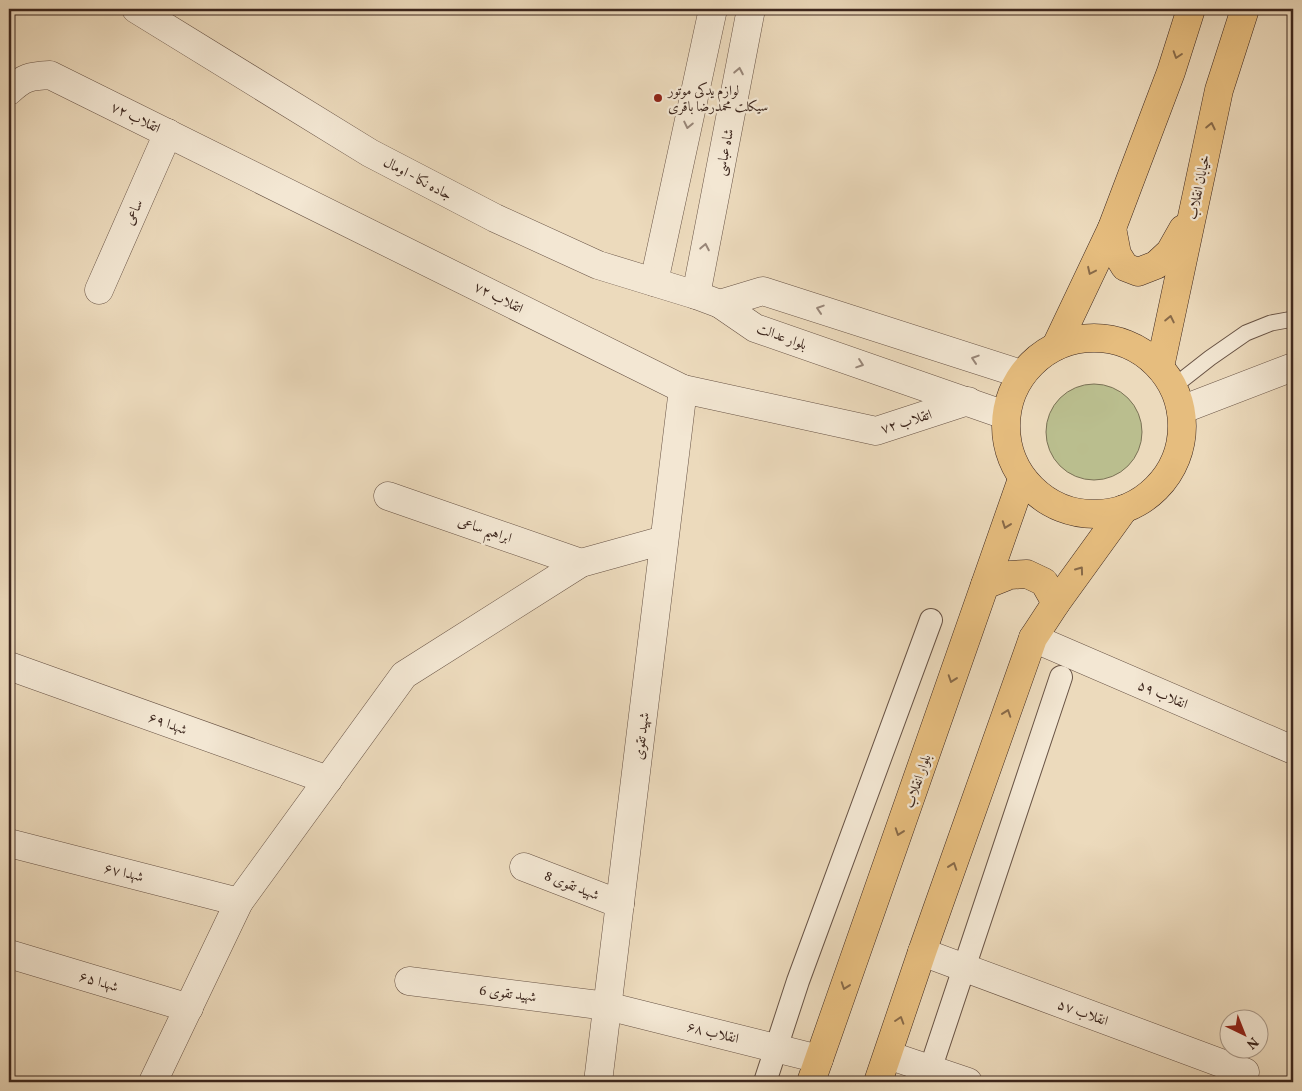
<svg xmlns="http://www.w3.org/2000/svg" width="1302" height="1091" font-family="Vollkorn,Amiri,serif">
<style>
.green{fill:#babe8e;stroke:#7b7256}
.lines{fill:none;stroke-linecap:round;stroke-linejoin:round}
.service-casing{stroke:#685345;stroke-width:17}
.pedestrian-casing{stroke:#685345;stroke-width:24}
.minor-casing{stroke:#685345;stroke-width:29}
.tertiary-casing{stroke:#685345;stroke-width:29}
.primary-casing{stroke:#3c261d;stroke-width:29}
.service{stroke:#f3e7d3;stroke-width:15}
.pedestrian{stroke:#f3e7d3;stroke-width:22}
.minor{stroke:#f3e7d3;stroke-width:28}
.tertiary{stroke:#f3e7d3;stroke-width:28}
.primary{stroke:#e6bd7e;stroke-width:28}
.oneway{stroke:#886a49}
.oneway2{stroke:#988678}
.poi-dot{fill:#8f2418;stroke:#f3e7d3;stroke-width:2}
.labels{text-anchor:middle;stroke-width:4.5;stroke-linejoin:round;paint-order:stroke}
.poi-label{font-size:14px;fill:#3c261d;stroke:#f3e7d3;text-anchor:start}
.street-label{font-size:14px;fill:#3c261d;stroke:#f3e7d3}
</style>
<rect width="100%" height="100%" fill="#ecdabc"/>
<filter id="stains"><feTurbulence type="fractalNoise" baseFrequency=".004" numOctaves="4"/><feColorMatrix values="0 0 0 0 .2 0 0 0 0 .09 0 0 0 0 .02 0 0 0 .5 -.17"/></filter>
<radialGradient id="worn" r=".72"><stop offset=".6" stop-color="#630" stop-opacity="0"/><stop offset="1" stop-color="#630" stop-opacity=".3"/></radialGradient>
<circle class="green" cx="1094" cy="432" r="48"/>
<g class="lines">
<defs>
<path id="service" d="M 1173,387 L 1210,358 L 1246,333 L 1271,323 L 1293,319"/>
<g id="pedestrian">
<path d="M 765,1082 L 798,981 L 931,620"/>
<path d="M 926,1082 L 1061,677"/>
</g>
<g id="minor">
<path d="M 9,91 C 24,77 30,76 50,75 L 683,389 L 876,431 L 968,401"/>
<path d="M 654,282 L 713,9"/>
<path d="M 99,290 L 168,133"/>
<path d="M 696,295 L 751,9"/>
<path d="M 1181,410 L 1293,367"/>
<path d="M 388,496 L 581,563"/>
<path d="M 1033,638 L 1293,750"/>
<path d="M 9,666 L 328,780"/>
<path d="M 9,843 L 239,902"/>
<path d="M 524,867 L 620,904"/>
<path d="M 922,952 L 1245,1072"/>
<path d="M 9,954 L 189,1008"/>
<path d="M 409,981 L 607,1006 L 819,1059"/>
<path d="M 888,1055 L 968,1082"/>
<path d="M 153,1082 L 239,902 L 404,675 L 581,563 L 664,540"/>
<path d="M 598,1082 L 683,389"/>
</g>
<g id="tertiary">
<path d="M 136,9 L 370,153 L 495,218 L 598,265 L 696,295 L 720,304 L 755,328 L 1005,415"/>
<path d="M 720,304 L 763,291 L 1021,374"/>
</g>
<g id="primary">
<path d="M 1112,228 L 1117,254 L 1125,267 L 1138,272 L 1156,265 L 1170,252 L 1183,229"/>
<circle cx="1094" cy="426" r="88"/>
<path d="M 1056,346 L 1112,228 L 1171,72 L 1191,9"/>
<path d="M 1160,367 L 1219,90 L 1245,9"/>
<path d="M 985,585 L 1010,575 L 1027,574 L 1044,582 L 1056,603"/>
<path d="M 811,1082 L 1022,479"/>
<path d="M 878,1082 L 922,952 L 1033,638 L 1056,603 L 1124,509"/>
</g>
</defs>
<use href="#service" class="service-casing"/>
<use href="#pedestrian" class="pedestrian-casing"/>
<use href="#minor" class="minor-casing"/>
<use href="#tertiary" class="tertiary-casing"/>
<use href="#primary" class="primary-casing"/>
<use href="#service" class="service"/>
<use href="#pedestrian" class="pedestrian"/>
<use href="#minor" class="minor"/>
<use href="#tertiary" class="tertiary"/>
<use href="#primary" class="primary"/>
</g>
<defs><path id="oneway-chevron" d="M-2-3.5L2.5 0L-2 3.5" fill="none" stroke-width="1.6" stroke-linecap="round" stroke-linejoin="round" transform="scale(1.25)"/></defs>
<g class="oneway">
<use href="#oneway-chevron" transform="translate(1177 55) rotate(108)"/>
<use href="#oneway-chevron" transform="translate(1211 126) rotate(-78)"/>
<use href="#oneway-chevron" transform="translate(1091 271) rotate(115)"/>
<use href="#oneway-chevron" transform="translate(1170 319) rotate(-78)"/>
<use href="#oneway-chevron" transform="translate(1006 525) rotate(110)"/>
<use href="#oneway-chevron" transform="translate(1080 570) rotate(-54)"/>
<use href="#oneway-chevron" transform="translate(952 679) rotate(109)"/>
<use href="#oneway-chevron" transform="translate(1007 713) rotate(-71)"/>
<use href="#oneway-chevron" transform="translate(899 832) rotate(109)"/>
<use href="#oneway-chevron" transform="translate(953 866) rotate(-71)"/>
<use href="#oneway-chevron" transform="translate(845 986) rotate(109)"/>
<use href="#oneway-chevron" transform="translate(900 1020) rotate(-72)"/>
</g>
<g class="oneway2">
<use href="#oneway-chevron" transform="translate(739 71) rotate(-79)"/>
<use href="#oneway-chevron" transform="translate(688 125) rotate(102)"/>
<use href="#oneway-chevron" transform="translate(705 247) rotate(-79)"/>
<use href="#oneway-chevron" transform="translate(820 309) rotate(-162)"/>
<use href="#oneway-chevron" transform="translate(975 359) rotate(-162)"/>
<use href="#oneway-chevron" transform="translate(860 364) rotate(19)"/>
</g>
<circle class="poi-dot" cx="658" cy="98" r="5"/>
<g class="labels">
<g class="poi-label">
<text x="668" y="95">لوازم یدکی موتور<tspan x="668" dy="16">سیکلت محمدرضا باقری</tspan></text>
</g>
<g class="street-label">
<text transform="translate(136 117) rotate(26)" y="5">اتقلاب ۷۲</text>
<text transform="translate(724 152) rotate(-79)" y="5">شاه عباسی</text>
<text transform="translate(418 178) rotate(28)" y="5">جاده نکا - اومال</text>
<text transform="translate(1198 187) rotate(-78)" y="5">خیابان انقلاب</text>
<text transform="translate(133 212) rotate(-66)" y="5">ساعی</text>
<text transform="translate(499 297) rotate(27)" y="5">اتقلاب ۷۲</text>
<text transform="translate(782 336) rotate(20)" y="5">بلوار عدالت</text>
<text transform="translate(906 421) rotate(-17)" y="5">اتقلاب ۷۲</text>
<text transform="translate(485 529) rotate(19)" y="5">ابراهیم ساعی</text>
<text transform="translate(1163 694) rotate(23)" y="5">انقلاب ۵۹</text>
<text transform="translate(168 723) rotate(20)" y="5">شهدا ۶۹</text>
<text transform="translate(641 736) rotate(-83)" y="5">شهید تقوی</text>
<text transform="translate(917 781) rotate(-71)" y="5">بلوار انقلاب</text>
<text transform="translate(124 872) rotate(14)" y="5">شهدا ۶۷</text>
<text transform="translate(572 885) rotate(21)" y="5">شهید تقوی 8</text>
<text transform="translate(99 981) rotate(17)" y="5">شهدا ۶۵</text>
<text transform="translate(508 993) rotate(7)" y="5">شهید تقوی 6</text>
<text transform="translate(1083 1012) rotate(20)" y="5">انقلاب ۵۷</text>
<text transform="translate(713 1032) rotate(14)" y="5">انقلاب ۶۸</text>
</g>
</g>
<rect width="1302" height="1091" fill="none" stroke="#ecdabc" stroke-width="30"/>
<rect x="10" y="10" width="1282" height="1071" fill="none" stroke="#3c261d" stroke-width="2.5"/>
<rect x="15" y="15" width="1272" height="1061" fill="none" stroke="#3c261d"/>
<g transform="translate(1244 1034) rotate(137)"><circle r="24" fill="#f3e7d3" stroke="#aa9a8a"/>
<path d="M0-4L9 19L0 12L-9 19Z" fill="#8f2418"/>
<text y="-8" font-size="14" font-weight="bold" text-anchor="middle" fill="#3c261d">N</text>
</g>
<rect width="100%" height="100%" filter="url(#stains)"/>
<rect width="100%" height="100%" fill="url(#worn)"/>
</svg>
